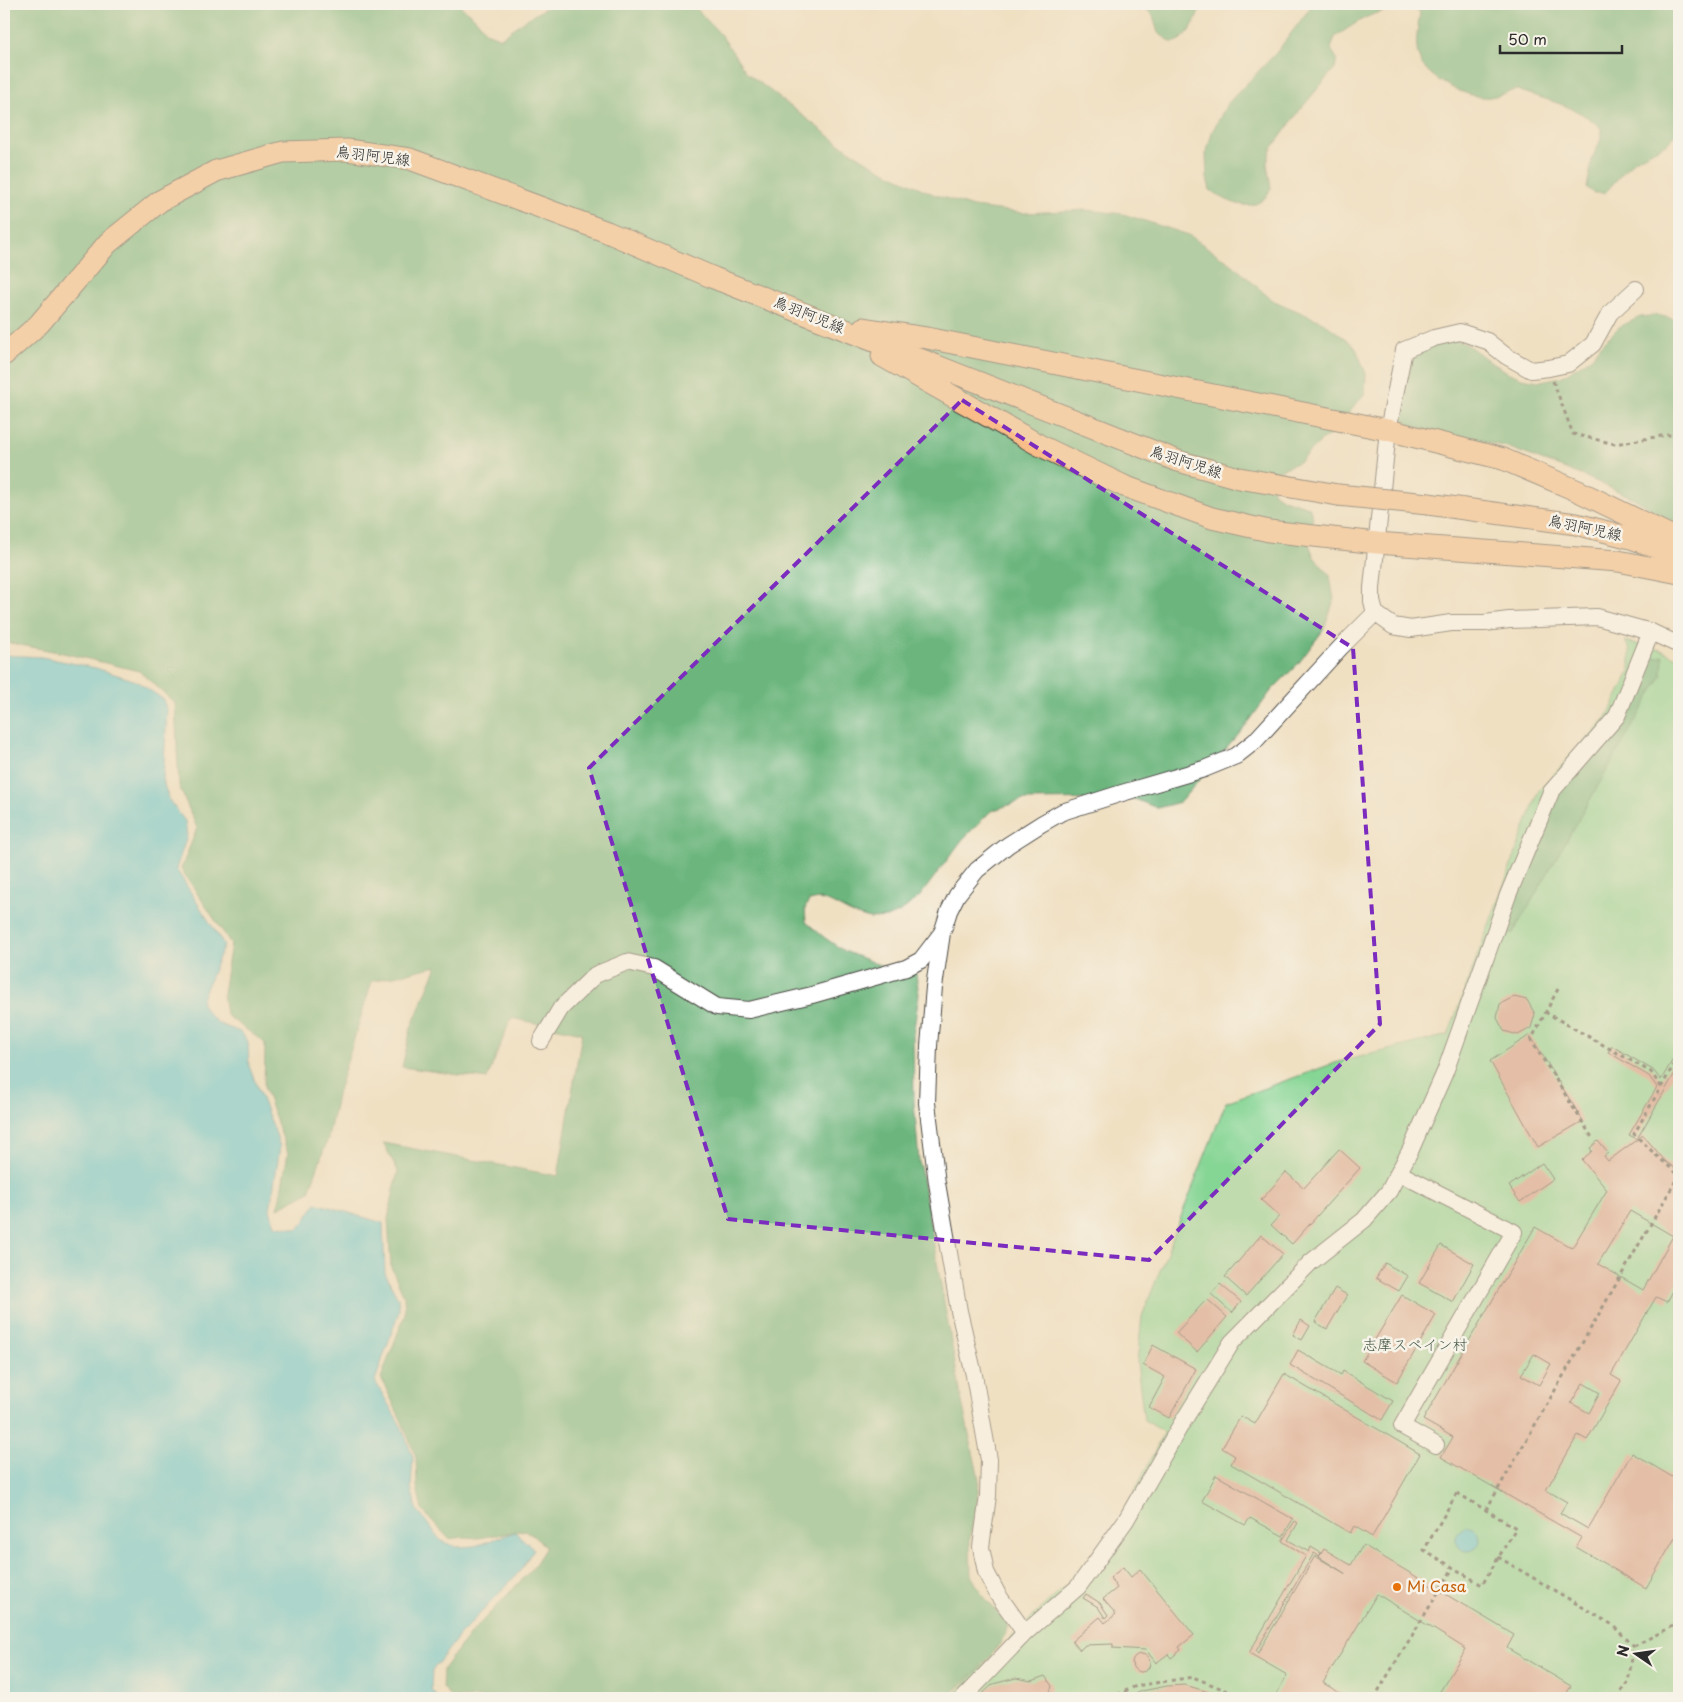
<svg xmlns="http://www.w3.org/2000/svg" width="1683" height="1702" font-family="'Playpen Sans','Klee One',sans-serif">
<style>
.green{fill:#85d594;stroke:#588060}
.forest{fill:#6cb67e;stroke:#4c7054}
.water{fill:#5cc8d4;stroke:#447a80}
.building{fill:#d59584;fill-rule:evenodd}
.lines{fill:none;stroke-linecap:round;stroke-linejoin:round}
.minor-casing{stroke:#494642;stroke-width:18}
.major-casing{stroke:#494642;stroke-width:23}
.path{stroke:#494642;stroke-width:3;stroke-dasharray:4 4;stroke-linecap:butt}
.minor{stroke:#fff;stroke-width:16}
.major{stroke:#f8bd89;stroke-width:21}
.major-bridge-casing{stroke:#494642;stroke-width:23;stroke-linecap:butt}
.major-bridge{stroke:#f8bd89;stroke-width:21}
.marked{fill:none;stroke:#7b2cbf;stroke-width:4;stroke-dasharray:10 6;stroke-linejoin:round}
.food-dot{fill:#e8710a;stroke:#f7f3e8;stroke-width:2}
.labels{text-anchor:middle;stroke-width:5;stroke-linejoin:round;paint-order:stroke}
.street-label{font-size:15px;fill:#2b2b2b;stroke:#f7f3e8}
.park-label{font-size:15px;fill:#425645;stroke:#f7f3e8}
.food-label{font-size:15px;fill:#c56008;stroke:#f7f3e8;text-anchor:start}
</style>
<rect width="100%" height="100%" fill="#f7f3e8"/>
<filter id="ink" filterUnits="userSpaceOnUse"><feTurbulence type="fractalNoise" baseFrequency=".02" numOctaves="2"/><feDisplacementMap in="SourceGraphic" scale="10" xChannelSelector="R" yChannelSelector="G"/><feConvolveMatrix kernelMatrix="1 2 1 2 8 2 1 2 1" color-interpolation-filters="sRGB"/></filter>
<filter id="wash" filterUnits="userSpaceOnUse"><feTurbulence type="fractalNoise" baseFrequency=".0096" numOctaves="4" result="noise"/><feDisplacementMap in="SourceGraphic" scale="20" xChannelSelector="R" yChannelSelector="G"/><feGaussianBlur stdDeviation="1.12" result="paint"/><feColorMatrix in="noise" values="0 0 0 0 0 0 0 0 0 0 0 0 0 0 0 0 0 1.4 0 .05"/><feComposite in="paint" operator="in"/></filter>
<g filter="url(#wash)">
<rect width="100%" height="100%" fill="#f0e0c2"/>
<path class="green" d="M 1625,641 L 1661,650 L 1679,658 L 1679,1698 L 951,1698 L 976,1672 L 1006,1646 L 1012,1636 L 1083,1570 L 1122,1517 L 1164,1432 L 1144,1420 L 1137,1363 L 1142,1316 L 1226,1102 L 1335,1063 L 1448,1035 L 1539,790 L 1607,717 L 1630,671 L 1630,650 Z"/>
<g class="forest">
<path d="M 4,4 L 458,4 L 476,19 L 486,32 L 501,38 L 519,24 L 552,4 L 692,4 L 721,35 L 747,73 L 841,145 L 880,169 L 933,194 L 973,207 L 1024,213 L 1086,210 L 1123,214 L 1189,235 L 1233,265 L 1272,300 L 1323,322 L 1355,346 L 1366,374 L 1365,393 L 1333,433 L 1322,440 L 1299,462 L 1277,471 L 1272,480 L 1273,492 L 1283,499 L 1309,507 L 1313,517 L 1307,539 L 1314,557 L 1330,575 L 1334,600 L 1324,629 L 1298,664 L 1271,691 L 1245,727 L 1180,802 L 1157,808 L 1135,799 L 1023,800 L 991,811 L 962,840 L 920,896 L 900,912 L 886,918 L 870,919 L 853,914 L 830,902 L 819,899 L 809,901 L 805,908 L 806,922 L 825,938 L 844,951 L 900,973 L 911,970 L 916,974 L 919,994 L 913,1035 L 914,1103 L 919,1161 L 962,1402 L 979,1479 L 977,1503 L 970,1538 L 971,1575 L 981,1593 L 1008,1625 C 1002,1653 967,1678 947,1698 L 452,1698 L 442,1688 L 443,1669 L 470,1634 L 532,1569 L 546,1547 L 526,1530 L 478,1538 L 465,1537 L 449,1539 L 422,1510 L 417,1487 L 416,1457 L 402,1422 L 381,1378 L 405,1314 L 404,1296 L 391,1267 L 388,1219 L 398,1171 L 383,1143 L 558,1176 L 582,1033 L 511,1018 L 487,1079 L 402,1067 L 411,1028 L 437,966 L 372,981 L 338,1091 L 328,1138 L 309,1192 L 278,1208 L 288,1153 L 264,1087 L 265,1043 L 226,1015 L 223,993 L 231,944 L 181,869 L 197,828 L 179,786 L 175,703 L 139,671 L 63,653 L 4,642 Z"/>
<path d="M 1141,4 L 1202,4 C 1196,20 1190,37 1173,43 L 1158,33 L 1153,16 Z"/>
<path d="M 1313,4 L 1647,4 C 1658,6 1668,4 1679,4 L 1679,130 L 1668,143 L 1634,160 L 1605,193 L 1594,193 L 1587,188 L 1592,159 L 1601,139 L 1601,128 C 1578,106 1546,100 1517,90 C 1507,91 1499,96 1490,97 C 1470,100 1425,78 1419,58 C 1414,46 1418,25 1420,12 C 1412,3 1383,11 1372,15 C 1359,20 1346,30 1335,37 L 1331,49 L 1337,59 L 1335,68 L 1300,110 L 1271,150 L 1267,163 L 1271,188 C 1269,191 1267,196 1265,198 C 1249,214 1224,200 1210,190 L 1207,178 L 1206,154 L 1212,132 L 1227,104 L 1276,53 Z"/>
<path d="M 1658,315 L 1673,319 L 1679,324 L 1679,526 L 1633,498 L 1584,476 L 1507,447 L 1475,440 L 1451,437 L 1409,425 L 1402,417 L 1406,377 L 1413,358 L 1426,347 L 1456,340 L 1468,345 L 1485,358 L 1509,373 L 1522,378 L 1540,381 L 1561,377 L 1592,357 L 1602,344 L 1619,327 L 1640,317 Z"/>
<path d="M 1663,656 L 1662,675 L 1513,933 L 1500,938 L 1556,796 L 1620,722 L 1644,675 L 1647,660 Z"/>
</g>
<g class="water">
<path d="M 4,655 L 42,657 L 96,668 L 136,681 L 163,699 L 167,711 L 163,781 L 169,800 L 185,821 L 187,836 L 176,869 L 224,945 L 201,1001 L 206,1011 L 219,1024 L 240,1032 L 248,1041 L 249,1066 L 276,1134 L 280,1147 L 270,1210 L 275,1225 L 298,1229 L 304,1222 L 316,1203 L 383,1223 L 385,1273 L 398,1298 L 399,1311 L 375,1381 L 402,1428 L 413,1457 L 411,1488 L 417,1510 L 441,1541 L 457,1547 L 475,1546 L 515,1532 L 534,1549 L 520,1571 L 459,1636 L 432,1671 L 431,1690 L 438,1698 L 4,1698 Z"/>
<circle cx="1468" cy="1539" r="12"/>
</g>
<g id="blocks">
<g class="building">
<path d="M 1514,997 L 1527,1000 L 1535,1014 L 1531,1028 L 1518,1035 L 1504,1031 L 1497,1018 L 1500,1004 Z"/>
<path d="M 1530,1035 L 1583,1121 L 1538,1147 L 1490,1061 Z"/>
<path d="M 1612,1046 L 1653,1070 L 1661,1080 L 1679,1049 L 1679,1066 L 1637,1139 L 1629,1135 L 1657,1087 L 1649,1076 L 1608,1052 Z"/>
<path d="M 1643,1135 L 1666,1162 L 1679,1171 L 1679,1280 L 1667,1302 L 1656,1297 L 1611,1375 L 1621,1381 L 1587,1440 L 1578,1435 L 1546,1490 L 1567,1502 L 1560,1513 L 1588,1529 L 1632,1453 L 1679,1481 L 1679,1531 L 1646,1588 L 1576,1547 L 1582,1538 L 1441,1457 L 1453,1437 L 1423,1420 L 1535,1227 L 1572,1248 L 1607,1190 L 1582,1160 L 1592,1151 L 1590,1148 L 1598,1141 L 1608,1153 L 1604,1156 L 1608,1161 ZM 1630,1211 L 1673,1236 L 1643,1290 L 1598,1264 ZM 1534,1354 L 1551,1364 L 1539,1385 L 1521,1375 ZM 1583,1383 L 1600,1393 L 1589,1413 L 1571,1403 Z"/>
<path d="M 1339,1149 L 1360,1168 L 1292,1244 L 1271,1225 L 1279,1216 L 1261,1200 L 1286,1172 L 1304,1188 Z"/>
<path d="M 1542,1163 L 1553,1179 L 1520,1202 L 1509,1186 Z"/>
<path d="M 1261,1235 L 1283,1254 L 1246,1296 L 1225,1277 Z"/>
<path d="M 1441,1245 L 1474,1264 L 1453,1302 L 1419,1283 Z"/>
<path d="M 1385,1263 L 1408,1276 L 1399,1291 L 1376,1278 Z"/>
<path d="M 1220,1284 L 1241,1302 L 1232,1313 L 1211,1294 Z"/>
<path d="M 1335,1288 L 1347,1295 L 1327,1329 L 1315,1322 Z"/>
<path d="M 1402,1295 L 1436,1315 L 1397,1382 L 1362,1361 Z"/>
<path d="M 1207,1299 L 1227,1317 L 1197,1352 L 1176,1333 Z"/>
<path d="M 1301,1320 L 1310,1326 L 1302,1340 L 1293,1335 Z"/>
<path d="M 1153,1345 L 1196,1369 L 1169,1418 L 1149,1407 L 1165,1377 L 1143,1365 Z"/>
<path d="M 1298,1350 L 1341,1375 L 1343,1371 L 1393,1401 L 1382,1420 L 1290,1365 Z"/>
<path d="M 1284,1374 L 1420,1454 L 1372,1537 L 1354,1526 L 1350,1533 L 1231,1464 L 1235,1456 L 1222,1448 L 1241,1416 L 1255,1424 Z"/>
<path d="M 1216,1475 L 1293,1519 L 1283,1536 L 1250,1518 L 1245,1525 L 1202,1501 Z"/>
<path d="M 1295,1521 L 1298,1523 L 1288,1540 L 1309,1552 L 1311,1547 L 1321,1553 L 1319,1556 L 1314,1553 L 1256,1651 L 1258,1653 L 1315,1556 L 1346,1574 L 1319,1557 L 1324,1549 L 1351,1565 L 1363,1545 L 1514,1635 L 1507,1648 L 1571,1686 L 1564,1698 L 1436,1698 L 1466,1649 L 1377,1594 L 1323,1683 L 1349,1698 L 1274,1698 L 1287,1675 L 1249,1653 L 1306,1556 L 1282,1541 Z"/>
<path d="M 1123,1567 L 1131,1577 L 1140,1569 L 1194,1635 L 1179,1647 L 1181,1650 L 1171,1658 L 1168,1654 L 1156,1663 L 1146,1650 L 1113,1648 L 1113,1644 L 1085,1645 L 1080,1650 L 1072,1641 L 1100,1617 L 1105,1623 L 1116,1614 L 1103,1599 L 1117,1588 L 1110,1578 Z"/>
<path d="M 1086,1594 L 1100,1603 L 1108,1615 L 1105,1618 L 1098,1607 L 1083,1598 Z"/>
<circle cx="1141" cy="1663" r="9"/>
<path d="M 1045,1676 L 1052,1686 L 1048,1698 L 978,1698 L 993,1684 L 1016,1678 L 1031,1681 Z"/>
<path d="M 1185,1685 L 1219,1695 L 1224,1698 L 1127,1698 L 1142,1691 L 1167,1686 Z"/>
</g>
</g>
</g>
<g filter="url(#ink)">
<use href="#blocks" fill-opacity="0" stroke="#494642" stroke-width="1"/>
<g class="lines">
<defs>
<g id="minor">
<path d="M 1636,289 L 1610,313 L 1593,344 L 1568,364 L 1549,368 L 1531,370 L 1506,356 L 1487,341 L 1460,332 L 1434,338 L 1404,350 L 1388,430 L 1372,588 L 1372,601 L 1375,613 L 1393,626 L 1411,629 L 1451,623 L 1485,623 L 1509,620 L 1597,617 L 1651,632 L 1679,645"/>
<path d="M 541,1041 L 561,1008 L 595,975 L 627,962 L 654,968 L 717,1007 L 749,1010 L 812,995 L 906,968 L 921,960 L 941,934"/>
<path d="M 1399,1173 L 1514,1232 L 1402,1426 L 1436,1445"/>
<path d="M 1025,1633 L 998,1595 L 986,1572 L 981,1547 L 988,1496 L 989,1460 L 974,1375 L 959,1311 L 937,1183 L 927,1103 L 929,1046 L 934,987 L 942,933 L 949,911 L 957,895 L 977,870 L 1008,845 L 1041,824 L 1062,812 L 1122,793 L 1204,769 L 1236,756 L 1255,741 L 1340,648 L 1375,613"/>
<path d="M 963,1698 L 1025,1633 L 1078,1587 L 1126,1520 L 1179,1428 L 1232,1342 L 1311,1262 L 1364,1220 L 1389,1191 L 1411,1149 L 1445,1072 L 1508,895 L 1551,792 L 1617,716 L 1651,632"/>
</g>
<g id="major">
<path d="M 863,328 L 927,338 L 1388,430 L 1503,459 L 1578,491 L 1679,540"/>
<path d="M 4,355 L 39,324 L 108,243 L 160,201 L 216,171 L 283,152 L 347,150 L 410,159 L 607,232 L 714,278 L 1178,461 L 1239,478 L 1338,495"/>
<path d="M 882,356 L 1039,445 L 1124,486 L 1212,518 L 1269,531 L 1377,543 L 1618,561 L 1679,573"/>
<path d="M 1428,504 L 1576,524 L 1631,538 L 1679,556"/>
</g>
</defs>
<use href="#minor" class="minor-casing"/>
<use href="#major" class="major-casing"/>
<g class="path">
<path d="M 1553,381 L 1573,434 L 1615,444 L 1667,435 L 1679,435"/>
<path d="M 1558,989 L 1531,1040 L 1593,1139"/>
<path d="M 1545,1012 L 1651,1072 L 1661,1087"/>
<path d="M 1679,1056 L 1634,1134 L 1658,1157 L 1679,1175"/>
<path d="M 1457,1493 L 1516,1528 L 1482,1585 L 1424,1550 Z"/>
<path d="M 1486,1510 L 1679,1175"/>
<path d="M 1498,1557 L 1611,1624 L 1634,1646 L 1628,1682 L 1616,1698"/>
<path d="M 1634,1646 L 1679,1623"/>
<path d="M 1110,1698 L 1136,1686 L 1193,1677 L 1245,1698"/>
<path d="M 1374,1698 L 1453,1568"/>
</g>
<use href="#minor" class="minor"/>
<use href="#major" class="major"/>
<defs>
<path id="major-bridge" d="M 1338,495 L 1428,504"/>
</defs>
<use href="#major-bridge" class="major-bridge-casing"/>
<use href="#major-bridge" class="major-bridge"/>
</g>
</g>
<path d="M0 0H1683V1702H0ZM 962,400 L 1353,648 L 1380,1024 L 1149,1260 L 728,1219 L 589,768 Z" fill="#f0e0c2" fill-opacity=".55" fill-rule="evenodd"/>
<path class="marked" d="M 962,400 L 1353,648 L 1380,1024 L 1149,1260 L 728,1219 L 589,768 Z"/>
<circle class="food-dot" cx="1397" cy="1587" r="5"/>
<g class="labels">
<g class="street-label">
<text transform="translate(373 156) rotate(7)" y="5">鳥羽阿児線</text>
<text transform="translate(809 315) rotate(22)" y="5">鳥羽阿児線</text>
<text transform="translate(1186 462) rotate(18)" y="5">鳥羽阿児線</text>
<text transform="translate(1585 528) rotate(12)" y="5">鳥羽阿児線</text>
</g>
<g class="park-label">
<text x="1415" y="1350">志摩スペイン村</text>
</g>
<g class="food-label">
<text x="1407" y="1592">Mi Casa</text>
</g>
</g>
<rect width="1683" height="1702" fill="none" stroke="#f7f3e8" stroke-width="20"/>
<g transform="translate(1636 1654) rotate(283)" stroke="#f7f3e8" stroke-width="4" paint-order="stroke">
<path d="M0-4L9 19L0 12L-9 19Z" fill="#2b2b2b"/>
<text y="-8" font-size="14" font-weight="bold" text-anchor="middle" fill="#2b2b2b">N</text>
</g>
<path d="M1500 45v8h122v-8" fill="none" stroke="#2b2b2b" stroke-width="2.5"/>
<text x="1508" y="45" font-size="15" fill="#2b2b2b" stroke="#f7f3e8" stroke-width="4" paint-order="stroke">50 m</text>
</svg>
